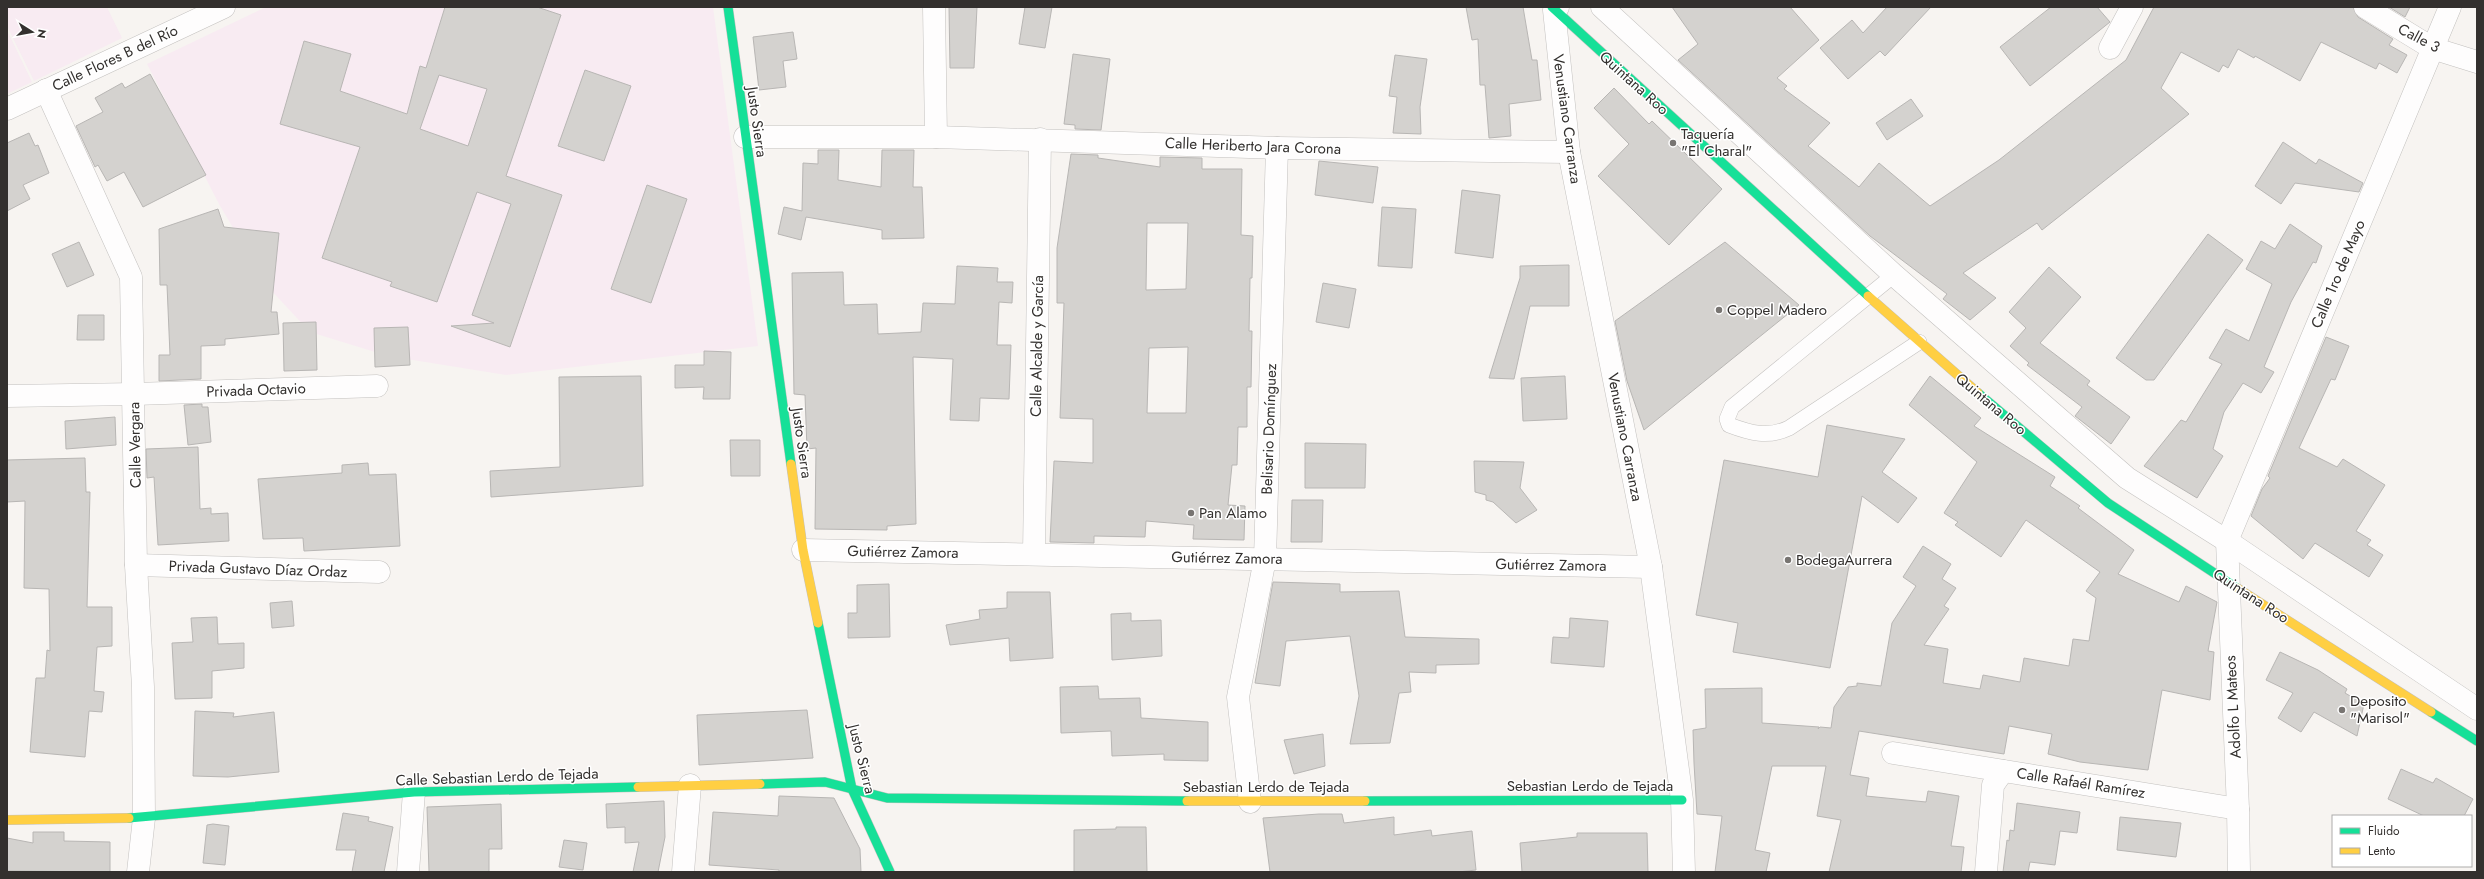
<svg xmlns="http://www.w3.org/2000/svg" width="2484" height="879" font-family="Jost,sans-serif">
<style>
.education{fill:#f8ebf2}
.building{fill:#d4d2cf;stroke:#b8b6b4;fill-rule:evenodd}
.lines{fill:none;stroke-linecap:round;stroke-linejoin:round}
.lane-casing{stroke:#c3c1bf;stroke-width:16}
.street-casing{stroke:#c3c1bf;stroke-width:23}
.fast-casing{stroke:#c3c1bf;stroke-width:10}
.slow-casing{stroke:#c3c1bf;stroke-width:10}
.lane{stroke:#fefdfd;stroke-width:15}
.street{stroke:#fefdfd;stroke-width:22}
.fast{stroke:#16e098;stroke-width:9}
.slow{stroke:#ffcf43;stroke-width:9}
.poi-dot{fill:#787572;stroke:#fff;stroke-width:1.5}
.labels{text-anchor:middle;stroke-width:3;stroke-linejoin:round;paint-order:stroke}
.street-label{font-size:15px;fill:#33302e;stroke:#fff}
.poi-label{font-size:15px;fill:#33302e;stroke:#fff;text-anchor:start}
</style>
<rect width="100%" height="100%" fill="#f7f4f1"/>
<g class="education">
<path d="M 7,7 L 107,7 L 122,38 L 34,81 L 7,26 Z"/>
<path d="M 266,7 L 713,7 L 758,346 L 506,375 L 388,356 L 310,332 L 268,287 L 219,204 L 147,64 Z"/>
<path d="M 7,30 L 32,82 L 7,94 Z"/>
</g>
<g class="building">
<path d="M 445,7 L 537,7 L 561,15 L 506,176 L 562,195 L 510,347 L 451,326 L 494,323 L 472,315 L 511,204 L 477,192 L 437,302 L 390,286 L 392,282 L 322,258 L 360,147 L 280,124 L 304,41 L 351,54 L 340,91 L 407,114 L 420,66 L 426,68 ZM 439,75 L 487,89 L 468,146 L 420,129 Z"/>
<path d="M 949,7 L 977,7 L 974,68 L 950,68 Z"/>
<path d="M 1025,7 L 1052,7 L 1045,48 L 1019,44 Z"/>
<path d="M 1466,7 L 1523,7 L 1532,60 L 1537,60 L 1541,100 L 1509,104 L 1511,136 L 1489,138 L 1485,85 L 1480,85 L 1478,39 L 1472,40 Z"/>
<path d="M 1672,7 L 1790,7 L 1819,40 L 1777,78 L 1787,86 L 1784,89 L 1830,123 L 1808,146 L 1859,187 L 1879,163 L 1930,206 L 1999,160 L 2126,60 L 2154,7 L 2353,7 L 2358,17 L 2393,39 L 2389,45 L 2407,55 L 2397,73 L 2379,63 L 2376,69 L 2321,42 L 2300,81 L 2255,56 L 2254,58 L 2238,49 L 2228,68 L 2223,65 L 2219,72 L 2181,52 L 2161,88 L 2189,114 L 2042,230 L 2037,223 L 1963,273 L 1996,298 L 1970,320 L 1943,299 L 1947,294 L 1870,236 L 1678,60 L 1698,44 Z"/>
<path d="M 1887,7 L 1931,7 L 1885,56 L 1880,51 L 1848,79 L 1820,48 L 1852,20 L 1863,33 Z"/>
<path d="M 2051,7 L 2097,7 L 2110,22 L 2030,86 L 2000,47 Z"/>
<path d="M 2389,7 L 2410,7 L 2405,17 Z"/>
<path d="M 793,32 L 797,59 L 783,61 L 786,87 L 759,90 L 753,37 Z"/>
<path d="M 1073,54 L 1110,59 L 1101,130 L 1075,129 L 1075,125 L 1064,124 Z"/>
<path d="M 1395,55 L 1427,59 L 1420,107 L 1421,134 L 1393,133 L 1397,97 L 1389,96 Z"/>
<path d="M 585,70 L 631,86 L 604,161 L 558,146 Z"/>
<path d="M 150,74 L 206,175 L 143,207 L 124,172 L 107,181 L 98,165 L 95,167 L 76,126 L 103,112 L 95,98 L 122,83 L 125,88 Z"/>
<path d="M 1614,88 L 1649,124 L 1652,121 L 1722,189 L 1669,245 L 1598,176 L 1629,144 L 1594,108 Z"/>
<path d="M 1911,99 L 1923,116 L 1887,140 L 1876,123 Z"/>
<path d="M 29,133 L 35,146 L 38,145 L 49,173 L 23,185 L 30,199 L 7,211 L 7,143 Z"/>
<path d="M 2283,142 L 2316,164 L 2319,159 L 2363,183 L 2359,192 L 2295,183 L 2281,204 L 2255,186 Z"/>
<path d="M 818,150 L 839,150 L 838,180 L 881,187 L 882,150 L 914,150 L 913,187 L 922,187 L 924,238 L 882,239 L 882,230 L 806,217 L 801,240 L 778,234 L 784,207 L 802,211 L 803,163 L 818,164 Z"/>
<path d="M 1071,154 L 1098,155 L 1098,158 L 1160,167 L 1160,157 L 1202,158 L 1202,169 L 1242,169 L 1241,235 L 1253,236 L 1252,278 L 1250,278 L 1249,331 L 1252,331 L 1251,387 L 1247,387 L 1247,427 L 1238,427 L 1237,465 L 1232,465 L 1228,505 L 1245,506 L 1244,540 L 1193,539 L 1194,525 L 1146,521 L 1145,537 L 1094,536 L 1094,543 L 1050,542 L 1054,461 L 1093,463 L 1093,419 L 1060,418 L 1064,303 L 1057,303 L 1057,248 ZM 1147,223 L 1188,223 L 1186,289 L 1146,290 ZM 1188,347 L 1186,413 L 1147,413 L 1149,348 Z"/>
<path d="M 1319,161 L 1378,167 L 1373,203 L 1315,195 Z"/>
<path d="M 647,185 L 687,199 L 651,303 L 611,289 Z"/>
<path d="M 1462,190 L 1500,195 L 1493,258 L 1455,253 Z"/>
<path d="M 1382,207 L 1416,209 L 1412,268 L 1378,266 Z"/>
<path d="M 218,209 L 224,227 L 279,233 L 271,312 L 277,312 L 279,334 L 225,339 L 225,345 L 201,346 L 201,379 L 159,381 L 159,355 L 170,355 L 167,285 L 160,285 L 159,229 Z"/>
<path d="M 2290,224 L 2322,246 L 2316,263 L 2313,262 L 2291,302 L 2264,367 L 2274,372 L 2261,393 L 2243,383 L 2224,412 L 2213,449 L 2223,456 L 2197,498 L 2144,466 L 2181,420 L 2186,422 L 2222,364 L 2209,358 L 2226,329 L 2249,341 L 2272,284 L 2246,269 L 2261,241 L 2275,249 Z"/>
<path d="M 2208,234 L 2243,260 L 2154,380 L 2146,380 L 2116,358 Z"/>
<path d="M 79,242 L 94,275 L 67,287 L 52,254 Z"/>
<path d="M 1725,242 L 1799,305 L 1644,430 L 1627,381 L 1615,321 Z"/>
<path d="M 1569,265 L 1569,306 L 1530,306 L 1514,379 L 1489,378 L 1520,278 L 1520,266 Z"/>
<path d="M 957,266 L 998,268 L 997,282 L 1013,282 L 1012,303 L 999,302 L 997,345 L 1011,345 L 1009,399 L 980,398 L 979,421 L 950,420 L 953,359 L 913,357 L 916,524 L 887,526 L 887,530 L 815,529 L 816,448 L 807,449 L 805,395 L 794,394 L 792,273 L 843,272 L 844,305 L 877,304 L 878,334 L 921,332 L 923,303 L 955,304 Z"/>
<path d="M 2049,267 L 2081,297 L 2040,343 L 2090,381 L 2087,385 L 2130,417 L 2111,444 L 2075,416 L 2082,407 L 2027,365 L 2029,363 L 2010,346 L 2026,328 L 2009,312 Z"/>
<path d="M 1323,283 L 1356,289 L 1349,328 L 1316,322 Z"/>
<path d="M 78,315 L 104,315 L 104,340 L 77,340 Z"/>
<path d="M 316,322 L 317,370 L 284,371 L 283,323 Z"/>
<path d="M 408,327 L 410,365 L 375,367 L 374,328 Z"/>
<path d="M 2326,337 L 2349,346 L 2335,380 L 2331,379 L 2299,448 L 2337,467 L 2343,459 L 2385,485 L 2356,531 L 2371,540 L 2367,545 L 2383,555 L 2369,577 L 2315,543 L 2303,559 L 2251,516 L 2262,489 L 2270,478 L 2268,476 Z"/>
<path d="M 704,351 L 731,352 L 730,399 L 703,399 L 704,387 L 675,388 L 675,365 L 704,365 Z"/>
<path d="M 641,376 L 643,486 L 491,497 L 490,471 L 560,467 L 559,377 Z"/>
<path d="M 1565,376 L 1567,419 L 1523,421 L 1521,378 Z"/>
<path d="M 1930,376 L 1981,418 L 1974,426 L 2055,477 L 2050,486 L 2080,506 L 2078,508 L 2134,550 L 2118,574 L 2179,602 L 2186,586 L 2217,602 L 2208,651 L 2214,652 L 2210,700 L 2162,690 L 2148,770 L 2080,762 L 2048,754 L 2052,734 L 2009,726 L 2004,754 L 1859,731 L 1850,775 L 1869,778 L 1866,796 L 1926,802 L 1928,791 L 1959,796 L 1951,846 L 1964,847 L 1961,872 L 1829,872 L 1841,820 L 1817,816 L 1826,766 L 1772,766 L 1755,850 L 1770,853 L 1766,872 L 1715,872 L 1722,816 L 1697,814 L 1694,763 L 1693,730 L 1706,728 L 1705,689 L 1762,688 L 1762,723 L 1819,727 L 1818,729 L 1820,727 L 1831,728 L 1834,707 L 1848,687 L 1857,686 L 1857,683 L 1881,686 L 1892,623 L 1916,586 L 1903,577 L 1923,546 L 1951,564 L 1942,579 L 1956,588 L 1944,606 L 1949,609 L 1924,645 L 1948,649 L 1943,683 L 1980,689 L 1983,675 L 2020,682 L 2024,658 L 2069,666 L 2073,639 L 2089,641 L 2096,598 L 2086,591 L 2100,572 L 2026,520 L 2001,557 L 1955,525 L 1958,522 L 1944,513 L 1977,462 L 1909,405 Z"/>
<path d="M 202,404 L 202,407 L 208,407 L 211,442 L 188,445 L 184,405 Z"/>
<path d="M 115,417 L 116,445 L 66,449 L 65,421 Z"/>
<path d="M 1827,425 L 1905,439 L 1882,472 L 1917,498 L 1898,523 L 1862,496 L 1830,668 L 1733,652 L 1738,623 L 1696,615 L 1724,460 L 1818,477 Z"/>
<path d="M 730,440 L 760,440 L 760,476 L 731,476 Z"/>
<path d="M 1305,443 L 1366,444 L 1365,488 L 1305,488 Z"/>
<path d="M 198,447 L 200,509 L 211,508 L 211,514 L 228,513 L 229,541 L 158,545 L 154,477 L 147,478 L 146,449 Z"/>
<path d="M 85,458 L 86,492 L 90,492 L 87,607 L 112,607 L 112,646 L 97,647 L 94,691 L 104,692 L 102,712 L 89,711 L 85,757 L 30,752 L 36,678 L 45,678 L 47,650 L 50,651 L 49,589 L 24,588 L 25,501 L 7,502 L 7,460 Z"/>
<path d="M 1474,461 L 1524,462 L 1520,488 L 1537,510 L 1516,523 L 1493,502 L 1486,500 L 1486,495 L 1475,492 Z"/>
<path d="M 368,463 L 369,475 L 396,474 L 400,546 L 304,551 L 303,538 L 263,539 L 258,479 L 342,473 L 342,465 Z"/>
<path d="M 1292,500 L 1323,500 L 1322,542 L 1291,542 Z"/>
<path d="M 1273,582 L 1340,584 L 1340,592 L 1399,591 L 1405,637 L 1479,639 L 1479,664 L 1436,665 L 1436,673 L 1409,672 L 1411,692 L 1399,693 L 1390,743 L 1350,744 L 1359,696 L 1350,636 L 1286,641 L 1280,686 L 1255,683 Z"/>
<path d="M 889,584 L 890,637 L 848,638 L 848,613 L 857,613 L 857,585 Z"/>
<path d="M 1007,592 L 1050,592 L 1053,658 L 1010,661 L 1009,638 L 950,645 L 946,625 L 980,619 L 979,610 L 1007,608 Z"/>
<path d="M 292,601 L 294,626 L 272,628 L 270,603 Z"/>
<path d="M 1131,613 L 1131,621 L 1161,620 L 1162,656 L 1112,660 L 1111,614 Z"/>
<path d="M 217,617 L 218,644 L 244,643 L 244,668 L 212,671 L 212,698 L 175,699 L 172,643 L 193,642 L 191,618 Z"/>
<path d="M 1570,618 L 1608,621 L 1604,667 L 1551,663 L 1553,637 L 1569,638 Z"/>
<path d="M 2280,652 L 2318,670 L 2347,689 L 2345,693 L 2364,704 L 2357,736 L 2314,712 L 2301,732 L 2278,718 L 2293,693 L 2266,680 Z"/>
<path d="M 1098,686 L 1099,699 L 1140,698 L 1141,718 L 1208,722 L 1208,761 L 1164,760 L 1164,754 L 1112,756 L 1111,731 L 1061,733 L 1060,687 Z"/>
<path d="M 807,710 L 813,758 L 699,765 L 697,715 Z"/>
<path d="M 195,711 L 234,713 L 233,717 L 274,712 L 279,772 L 228,777 L 193,776 Z"/>
<path d="M 1323,734 L 1325,766 L 1294,774 L 1284,740 Z"/>
<path d="M 2401,769 L 2433,783 L 2436,778 L 2473,799 L 2464,816 L 2424,816 L 2388,799 Z"/>
<path d="M 779,796 L 834,798 L 860,849 L 861,872 L 779,872 L 779,870 L 709,865 L 713,812 L 778,816 Z"/>
<path d="M 664,801 L 665,837 L 658,872 L 633,872 L 639,842 L 625,843 L 625,827 L 607,828 L 606,804 Z"/>
<path d="M 2017,803 L 2080,812 L 2077,833 L 2060,831 L 2055,865 L 2030,862 L 2028,872 L 2003,872 L 2007,840 L 2009,841 L 2010,830 L 2014,831 Z"/>
<path d="M 501,804 L 502,849 L 489,849 L 489,872 L 429,872 L 427,807 Z"/>
<path d="M 343,813 L 369,817 L 368,821 L 393,827 L 384,872 L 352,872 L 356,850 L 336,850 Z"/>
<path d="M 1319,814 L 1342,814 L 1344,823 L 1394,817 L 1394,835 L 1431,830 L 1432,836 L 1472,831 L 1476,870 L 1458,872 L 1270,872 L 1263,818 Z"/>
<path d="M 2120,817 L 2181,823 L 2176,857 L 2117,850 Z"/>
<path d="M 213,824 L 229,826 L 225,865 L 203,863 L 207,825 Z"/>
<path d="M 1116,827 L 1146,827 L 1147,872 L 1074,872 L 1074,830 L 1116,829 Z"/>
<path d="M 33,832 L 64,832 L 64,841 L 110,842 L 110,872 L 7,871 L 7,838 L 33,843 Z"/>
<path d="M 1577,833 L 1647,833 L 1648,872 L 1522,872 L 1520,843 L 1577,837 Z"/>
<path d="M 564,840 L 587,843 L 583,870 L 559,867 Z"/>
</g>
<g class="lines">
<defs>
<path id="lane" d="M 1894,275 L 1732,407 L 1727,419 L 1729,425 C 1750,433 1768,438 1789,428 L 1919,342"/>
<g id="street">
<path d="M 934,7 L 936,137"/>
<path d="M 1558,7 L 1554,10 L 1569,152 L 1651,567 L 1682,800 L 1684,872"/>
<path d="M 1602,7 L 1894,275 L 2127,478 L 2227,541 L 2477,709"/>
<path d="M 2365,7 L 2432,48 L 2477,62"/>
<path d="M 2110,48 L 2132,7"/>
<path d="M 46,90 L 131,277 L 136,565 L 143,687 L 144,818 L 138,872"/>
<path d="M 7,109 L 224,7"/>
<path d="M 745,137 L 936,137 L 1277,148 L 1569,152"/>
<path d="M 7,396 L 135,394 L 377,386"/>
<path d="M 803,550 L 1651,567"/>
<path d="M 1034,554 L 1040,139"/>
<path d="M 136,565 L 379,572"/>
<path d="M 1893,753 L 2238,809"/>
<path d="M 1250,802 L 1238,697 L 1265,559 L 1277,148"/>
<path d="M 408,872 L 414,792"/>
<path d="M 683,872 L 690,785"/>
<path d="M 1986,872 L 1993,785 L 2003,771"/>
<path d="M 2239,872 L 2238,809 L 2227,541 L 2450,7"/>
</g>
<g id="fast">
<path d="M 728,7 L 791,464"/>
<path d="M 1552,7 L 1868,296"/>
<path d="M 1978,393 L 2108,503 L 2237,588"/>
<path d="M 818,623 L 852,789 L 890,872"/>
<path d="M 2431,712 L 2477,741"/>
<path d="M 760,784 L 825,782 L 887,798 L 1187,801"/>
<path d="M 1365,801 L 1682,800"/>
<path d="M 129,818 L 414,792 L 638,787"/>
</g>
<g id="slow">
<path d="M 1868,296 L 1978,393"/>
<path d="M 791,464 L 803,550 L 818,623"/>
<path d="M 2237,588 L 2431,712"/>
<path d="M 638,787 L 760,784"/>
<path d="M 1187,801 L 1365,801"/>
<path d="M 7,820 L 129,818"/>
</g>
</defs>
<use href="#lane" class="lane-casing"/>
<use href="#street" class="street-casing"/>
<use href="#fast" class="fast-casing"/>
<use href="#slow" class="slow-casing"/>
<use href="#lane" class="lane"/>
<use href="#street" class="street"/>
<use href="#fast" class="fast"/>
<use href="#slow" class="slow"/>
</g>
<g class="poi-dot">
<circle cx="1673" cy="143" r="4"/>
<circle cx="1719" cy="310" r="4"/>
<circle cx="1191" cy="513" r="4"/>
<circle cx="1788" cy="560" r="4"/>
<circle cx="2342" cy="710" r="4"/>
</g>
<g class="labels">
<g class="street-label">
<text transform="translate(2419 38) rotate(28)" y="5">Calle 3</text>
<text transform="translate(115 58) rotate(-25)" y="5">Calle Flores B del Río</text>
<text transform="translate(1634 83) rotate(42)" y="5">Quintana Roo</text>
<text transform="translate(1567 119) rotate(82)" y="5">Venustiano Carranza</text>
<text transform="translate(757 122) rotate(82)" y="5">Justo Sierra</text>
<text transform="translate(1253 146) rotate(2)" y="5">Calle Heriberto Jara Corona</text>
<text transform="translate(2338 274) rotate(-67)" y="5">Calle 1ro de Mayo</text>
<text transform="translate(1037 346) rotate(-89)" y="5">Calle Alcalde y García</text>
<text transform="translate(256 390) rotate(-2)" y="5">Privada Octavio</text>
<text transform="translate(1991 404) rotate(40)" y="5">Quintana Roo</text>
<text transform="translate(1269 429) rotate(-88)" y="5">Belisario Domínguez</text>
<text transform="translate(1625 437) rotate(79)" y="5">Venustiano Carranza</text>
<text transform="translate(802 443) rotate(82)" y="5">Justo Sierra</text>
<text transform="translate(135 445) rotate(-91)" y="5">Calle Vergara</text>
<text transform="translate(903 552) rotate(1)" y="5">Gutiérrez Zamora</text>
<text transform="translate(1227 558) rotate(1)" y="5">Gutiérrez Zamora</text>
<text transform="translate(1551 565) rotate(1)" y="5">Gutiérrez Zamora</text>
<text transform="translate(258 569) rotate(2)" y="5">Privada Gustavo Díaz Ordaz</text>
<text transform="translate(2251 596) rotate(33)" y="5">Quintana Roo</text>
<text transform="translate(2233 707) rotate(-93)" y="5">Adolfo L Mateos</text>
<text transform="translate(862 759) rotate(76)" y="5">Justo Sierra</text>
<text transform="translate(497 777) rotate(-2)" y="5">Calle Sebastian Lerdo de Tejada</text>
<text transform="translate(2081 783) rotate(9)" y="5">Calle Rafaél Ramírez</text>
<text x="1590" y="791">Sebastian Lerdo de Tejada</text>
<text x="1266" y="792">Sebastian Lerdo de Tejada</text>
</g>
<g class="poi-label">
<text x="1681" y="139">Taquería<tspan x="1681" dy="17">"El Charal"</tspan></text>
<text x="1727" y="315">Coppel Madero</text>
<text x="1199" y="518">Pan Alamo</text>
<text x="1796" y="565">BodegaAurrera</text>
<text x="2350" y="706">Deposito<tspan x="2350" dy="17">"Marisol"</tspan></text>
</g>
</g>
<rect width="2484" height="879" fill="none" stroke="#33302e" stroke-width="16"/>
<rect x="2332" y="815" width="140" height="52" fill="#ffffff" stroke="#adacab"/>
<rect x="2340" y="828" width="20" height="6" fill="#16e098" stroke="#adacab"/>
<text x="2368" y="835" font-size="12" fill="#33302e">Fluido</text>
<rect x="2340" y="848" width="20" height="6" fill="#ffcf43" stroke="#adacab"/>
<text x="2368" y="855" font-size="12" fill="#33302e">Lento</text>
<g transform="translate(32 32) rotate(101)" stroke="#ffffff" stroke-width="3" paint-order="stroke">
<path d="M0-3L7 15L0 10L-7 15Z" fill="#33302e"/>
<text y="-6" font-size="11" font-weight="bold" text-anchor="middle" fill="#33302e">N</text>
</g>
</svg>
